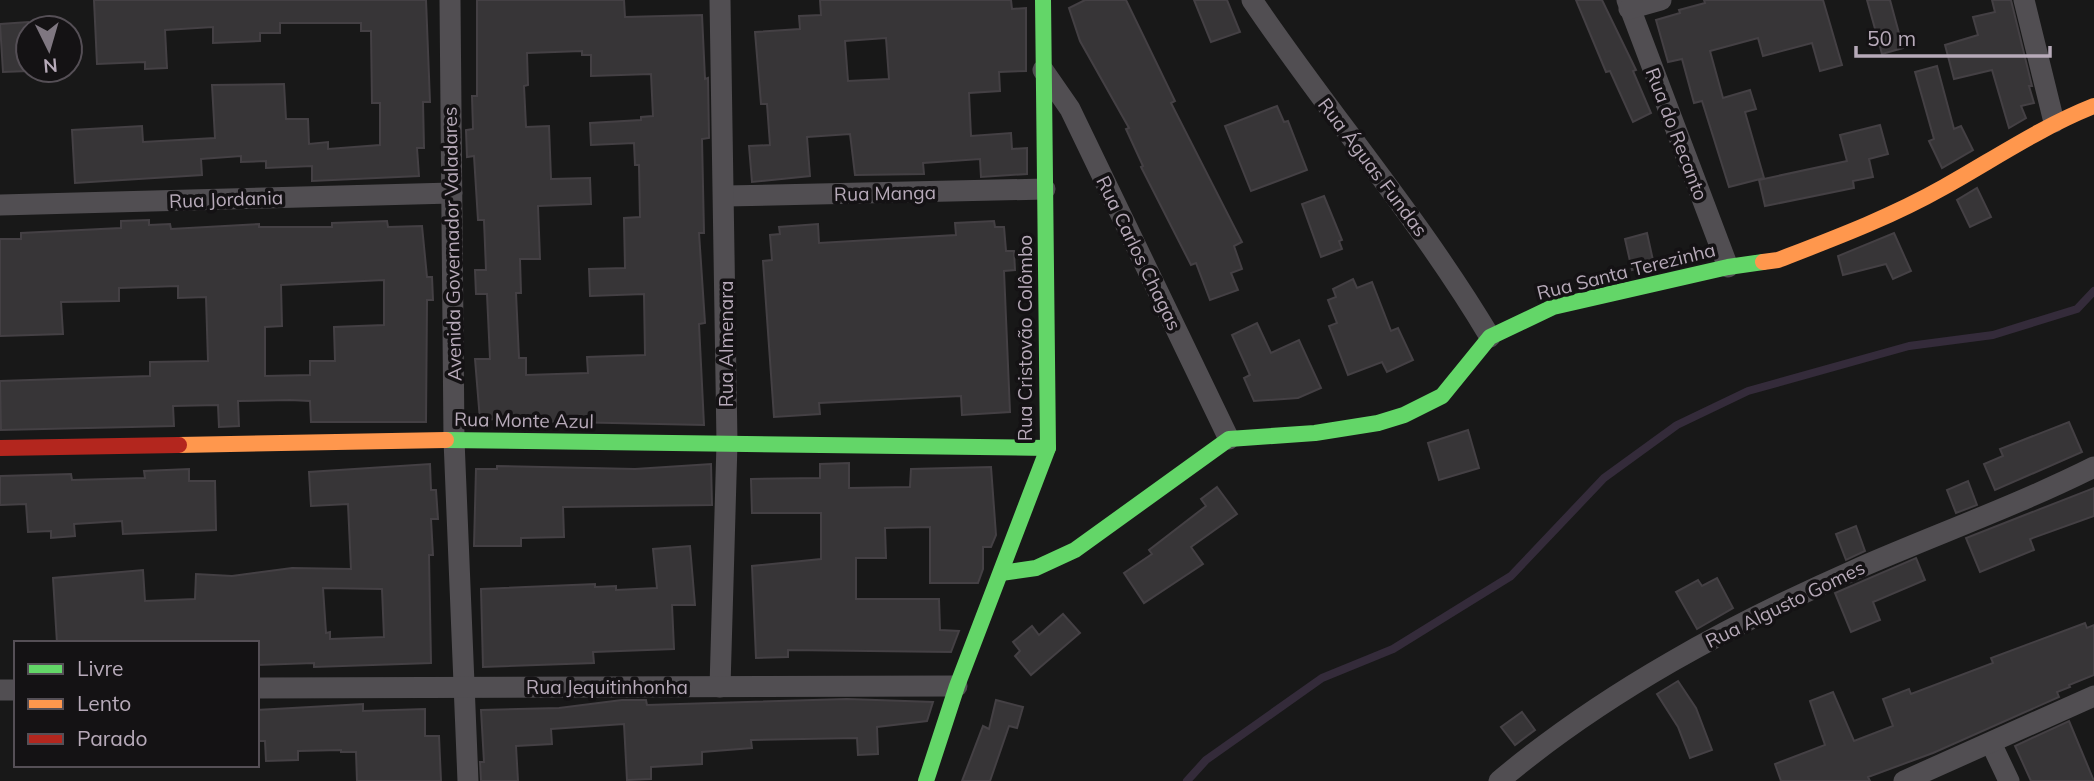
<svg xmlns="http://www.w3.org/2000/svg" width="2094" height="781" font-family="Mulish,sans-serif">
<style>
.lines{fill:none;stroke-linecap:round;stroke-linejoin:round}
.stream{stroke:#342b3a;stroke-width:8}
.building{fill:#373537;stroke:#444044;stroke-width:2;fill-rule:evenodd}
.street{stroke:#514e52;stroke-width:21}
.fast{stroke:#63d668;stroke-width:16}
.slow{stroke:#ff974d;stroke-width:16}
.jam{stroke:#b3261e;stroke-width:16}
.labels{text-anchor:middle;stroke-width:7;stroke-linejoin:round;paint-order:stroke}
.street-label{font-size:19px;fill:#b7aab9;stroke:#141214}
</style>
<rect width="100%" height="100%" fill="#181818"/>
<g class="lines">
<path class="stream" d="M 1187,781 L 1206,760 L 1322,678 L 1393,649 L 1511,576 L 1604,478 L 1677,425 L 1748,391 L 1909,346 L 1993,335 L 2077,309 L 2094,291"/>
</g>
<g class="building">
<path d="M 94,0 L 426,0 L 430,102 L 423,102 L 424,148 L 417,148 L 419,176 L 312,181 L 312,166 L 266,168 L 266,161 L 241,162 L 241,156 L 201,159 L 202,175 L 75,183 L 72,130 L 142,126 L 143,142 L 215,138 L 212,85 L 284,84 L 286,119 L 308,119 L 309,144 L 328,142 L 328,149 L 380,145 L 380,103 L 372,103 L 371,31 L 361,31 L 361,23 L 280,23 L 280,33 L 260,33 L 260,41 L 213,43 L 213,27 L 165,30 L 167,68 L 145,69 L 145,62 L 97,64 Z"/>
<path d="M 477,0 L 624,0 L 625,17 L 702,15 L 705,79 L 708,78 L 709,138 L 702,139 L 704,233 L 699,233 L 705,323 L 699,324 L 704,425 L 522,421 L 522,418 L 480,420 L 475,359 L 490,359 L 487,294 L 476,294 L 475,270 L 486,270 L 484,220 L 478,220 L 474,156 L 467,157 L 466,130 L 473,129 L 472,96 L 477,96 ZM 582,51 L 582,55 L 591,55 L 591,76 L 651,74 L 653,116 L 641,117 L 641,120 L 590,123 L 591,145 L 634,143 L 635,165 L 639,165 L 640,217 L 624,218 L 625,268 L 589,269 L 590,296 L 644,294 L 645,355 L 587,357 L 588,373 L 526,375 L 526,358 L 519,358 L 516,293 L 521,293 L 520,259 L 540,259 L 538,206 L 591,204 L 590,178 L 551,179 L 549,126 L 526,127 L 524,86 L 528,85 L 527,53 Z"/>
<path d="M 820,0 L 1011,0 L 1012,9 L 1026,8 L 1026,71 L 999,72 L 1000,91 L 969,93 L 971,136 L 1011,133 L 1012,149 L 1027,148 L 1027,174 L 981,177 L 980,159 L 923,163 L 924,174 L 855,175 L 850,134 L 807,137 L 810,176 L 752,182 L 749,146 L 770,145 L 767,104 L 761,104 L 755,32 L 800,29 L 799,16 L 821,15 ZM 886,38 L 889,79 L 848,81 L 845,41 Z"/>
<path d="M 1085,0 L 1126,0 L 1175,101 L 1171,103 L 1242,242 L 1234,246 L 1242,269 L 1231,273 L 1238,290 L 1210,300 L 1196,263 L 1191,265 L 1141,167 L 1143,166 L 1126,129 L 1129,128 L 1080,41 L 1069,8 Z"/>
<path d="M 1194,0 L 1227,0 L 1240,32 L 1211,42 Z"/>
<path d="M 1576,0 L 1602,0 L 1636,70 L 1633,71 L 1651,113 L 1633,122 L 1610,71 L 1606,72 Z"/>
<path d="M 1704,0 L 1823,0 L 1842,65 L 1820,71 L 1812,43 L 1763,56 L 1758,38 L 1710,51 L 1723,98 L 1750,90 L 1756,109 L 1745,112 L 1764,178 L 1729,187 L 1702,101 L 1694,103 L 1682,59 L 1668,62 L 1656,20 L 1680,13 L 1679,10 L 1705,3 Z"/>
<path d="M 1867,0 L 1890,0 L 1903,48 L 1882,54 Z"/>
<path d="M 1992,0 L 2011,0 L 2032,86 L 2029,86 L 2034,103 L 2021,106 L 2026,118 L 2009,128 L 1992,70 L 1954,79 L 1945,45 L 1978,35 L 1973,17 L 1995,12 Z"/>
<path d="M 28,22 L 28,71 L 3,72 L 0,24 Z"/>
<path d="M 1937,66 L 1954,129 L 1961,126 L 1973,150 L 1942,168 L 1929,141 L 1934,139 L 1915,72 Z"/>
<path d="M 1277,106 L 1284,122 L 1288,121 L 1307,170 L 1251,191 L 1225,126 Z"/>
<path d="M 1880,125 L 1888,154 L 1869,159 L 1873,177 L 1853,181 L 1854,188 L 1765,206 L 1759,180 L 1847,161 L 1840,135 Z"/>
<path d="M 1977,188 L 1991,217 L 1970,227 L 1957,200 Z"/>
<path d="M 1324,196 L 1342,240 L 1339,241 L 1342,249 L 1321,257 L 1302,204 Z"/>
<path d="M 149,220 L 149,225 L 170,224 L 171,229 L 259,224 L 259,227 L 332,227 L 332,223 L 387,221 L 388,227 L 422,226 L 427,277 L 432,277 L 433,300 L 427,300 L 426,422 L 311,422 L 310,401 L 290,400 L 238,401 L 239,426 L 219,427 L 218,405 L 173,406 L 174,426 L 1,430 L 0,381 L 150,376 L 150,362 L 208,361 L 206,297 L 178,298 L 178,286 L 119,288 L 119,301 L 61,302 L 63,334 L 0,336 L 0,239 L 21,239 L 21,233 L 121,228 L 121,221 ZM 384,280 L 384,325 L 334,327 L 335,361 L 310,361 L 310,375 L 265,376 L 265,327 L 282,326 L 281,285 Z"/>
<path d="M 994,221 L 995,227 L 1004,227 L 1006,251 L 1014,251 L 1015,270 L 1004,271 L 1010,412 L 962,415 L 961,396 L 819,403 L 820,414 L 774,417 L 763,261 L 772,260 L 770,235 L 780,234 L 779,227 L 818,224 L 819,243 L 956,235 L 955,223 Z"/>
<path d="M 1647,233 L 1654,265 L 1632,270 L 1625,239 Z"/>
<path d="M 1894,233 L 1911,271 L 1893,279 L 1886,264 L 1843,275 L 1838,256 Z"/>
<path d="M 1353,279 L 1357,288 L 1372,282 L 1391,331 L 1398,328 L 1413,360 L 1387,372 L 1382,362 L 1348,375 L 1329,326 L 1337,323 L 1328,300 L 1336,297 L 1333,289 Z"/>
<path d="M 1257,323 L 1271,353 L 1299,340 L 1321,388 L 1298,398 L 1254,401 L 1244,378 L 1250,375 L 1232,335 Z"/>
<path d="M 2069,422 L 2082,452 L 1995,490 L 1984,464 L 2003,456 L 2000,449 Z"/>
<path d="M 1468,430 L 1479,468 L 1439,480 L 1428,443 Z"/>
<path d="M 849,463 L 849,488 L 910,487 L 911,469 L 991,467 L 996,535 L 991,547 L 983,547 L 983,569 L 978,583 L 930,583 L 930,527 L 885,528 L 886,558 L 856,558 L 856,599 L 939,599 L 940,630 L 959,631 L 951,652 L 788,650 L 788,657 L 756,658 L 752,566 L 821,559 L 821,513 L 752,513 L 751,479 L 820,478 L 820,464 Z"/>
<path d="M 430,464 L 431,490 L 436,490 L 438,519 L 431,519 L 433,555 L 429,555 L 431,663 L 314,667 L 314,663 L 257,665 L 257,643 L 57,643 L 53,578 L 143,570 L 145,601 L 195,599 L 196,574 L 232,576 L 292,568 L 351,569 L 348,504 L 311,506 L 309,472 ZM 323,588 L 382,589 L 384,637 L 330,639 L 330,632 L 326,633 Z"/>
<path d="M 711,464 L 712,505 L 563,507 L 564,537 L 521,538 L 521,546 L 474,546 L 476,469 L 497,469 L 497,466 L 635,469 Z"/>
<path d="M 189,469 L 189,481 L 215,481 L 216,530 L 123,534 L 122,521 L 74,524 L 75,536 L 51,538 L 51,531 L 28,532 L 26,504 L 0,505 L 0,476 L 71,474 L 72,480 L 145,478 L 144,471 Z"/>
<path d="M 1968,481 L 1977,505 L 1956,513 L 1947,490 Z"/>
<path d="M 1217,487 L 1237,514 L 1191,547 L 1203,564 L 1144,603 L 1124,573 L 1152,554 L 1149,550 L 1206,506 L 1201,499 Z"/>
<path d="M 2094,488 L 2094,516 L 2030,539 L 2034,550 L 1980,572 L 1966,538 Z"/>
<path d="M 1856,526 L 1865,551 L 1846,560 L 1836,534 Z"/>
<path d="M 690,546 L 695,605 L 672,605 L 674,649 L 593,652 L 594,663 L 483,667 L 481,589 L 595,584 L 595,587 L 616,586 L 616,590 L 657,588 L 653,549 Z"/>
<path d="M 1916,558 L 1925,580 L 1873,602 L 1880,620 L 1851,632 L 1835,593 Z"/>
<path d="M 1717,578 L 1733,608 L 1697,629 L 1676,592 L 1698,580 L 1702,586 Z"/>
<path d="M 1063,614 L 1080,633 L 1031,675 L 1015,656 L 1020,651 L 1013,642 L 1032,626 L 1039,635 Z"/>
<path d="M 2085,623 L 2087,628 L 2094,625 L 2094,675 L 2069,685 L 2070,687 L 2057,692 L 2059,697 L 1933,753 L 1868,777 L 1870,781 L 1781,781 L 1775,764 L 1825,745 L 1810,701 L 1833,692 L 1854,741 L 1893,726 L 1883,699 L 1909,689 L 1911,694 L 1993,663 L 1991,658 Z"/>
<path d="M 1678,681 L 1696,708 L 1712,750 L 1690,758 L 1678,727 L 1657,694 Z"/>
<path d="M 847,699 L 933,702 L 927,721 L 877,727 L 878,754 L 858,755 L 857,738 L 751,740 L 752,748 L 702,752 L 702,764 L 651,767 L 651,779 L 627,780 L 624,724 L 551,729 L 552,744 L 516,746 L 518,781 L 481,781 L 480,762 L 484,762 L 481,710 L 559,708 L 622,700 L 646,700 L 647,705 Z"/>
<path d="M 996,700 L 1023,707 L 1017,728 L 1009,726 L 990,781 L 962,781 L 983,726 L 989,729 Z"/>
<path d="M 363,704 L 363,711 L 425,709 L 425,736 L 439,736 L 441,781 L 357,781 L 356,752 L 341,752 L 341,750 L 298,751 L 298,760 L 266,761 L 265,741 L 257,741 L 257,710 Z"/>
<path d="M 1522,712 L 1535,730 L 1515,745 L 1501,727 Z"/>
<path d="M 2069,721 L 2094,781 L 2031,781 L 2015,746 Z"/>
</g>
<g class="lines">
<g class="street">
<path d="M 450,0 L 454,440 L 468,781"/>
<path d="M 1252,0 C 1329,114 1419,218 1490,337"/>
<path d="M 1627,0 L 1728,267"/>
<path d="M 2024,0 L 2054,122"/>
<path d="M 1629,9 L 1661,0"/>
<path d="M 1043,70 L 1070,109 L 1229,439"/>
<path d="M 725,196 L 1045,189"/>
<path d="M 0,205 L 452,193"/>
<path d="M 720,687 L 727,443 L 720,0"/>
<path d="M 257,688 L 957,686"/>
<path d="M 0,690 L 16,690"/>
<path d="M 1991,743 L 2009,781"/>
<path d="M 1499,781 C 1606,691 1732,624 1859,568 C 1937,534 2018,505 2094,467"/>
<path d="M 1904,781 L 2094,696"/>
</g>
<g class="fast">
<path d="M 446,440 L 1048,448"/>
<path d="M 1001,573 L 1036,568 L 1075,550 L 1229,439 L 1315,433 L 1378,423 L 1404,415 L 1442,396 L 1490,337 L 1553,307 L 1728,267 L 1763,262"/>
<path d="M 926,781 L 957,686 L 1048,448 L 1043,0"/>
</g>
<g class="slow">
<path d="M 1763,262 L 1778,260 C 1835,238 1891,217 1944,187 C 1994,159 2041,127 2094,106"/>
<path d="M 179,445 L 446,440"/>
</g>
<path class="jam" d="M 0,448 L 179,445"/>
</g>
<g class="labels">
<g class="street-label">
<text transform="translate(1677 134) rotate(69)" y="7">Rua do Recanto</text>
<text transform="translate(1373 167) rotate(53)" y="7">Rua Águas Fundas</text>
<text transform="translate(885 193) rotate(-1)" y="7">Rua Manga</text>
<text transform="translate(226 199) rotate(-2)" y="7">Rua Jordania</text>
<text transform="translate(452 244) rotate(-91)" y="7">Avenida Governador Valadares</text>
<text transform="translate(1139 253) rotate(64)" y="7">Rua Carlos Chagas</text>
<text transform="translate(1626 271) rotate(-14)" y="7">Rua Santa Terezinha</text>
<text transform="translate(1025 338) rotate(-90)" y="7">Rua Cristovão Colômbo</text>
<text transform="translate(726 344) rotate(-90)" y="7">Rua Almenara</text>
<text transform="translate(524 420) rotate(1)" y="7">Rua Monte Azul</text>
<text transform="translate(1785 604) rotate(-26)" y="7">Rua Algusto Gomes</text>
<text x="607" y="694">Rua Jequitinhonha</text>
</g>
</g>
<rect x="14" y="641" width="245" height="126" fill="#141214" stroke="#554f56" stroke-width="2"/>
<rect x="28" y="664" width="35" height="10" fill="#63d668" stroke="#554f56" stroke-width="2"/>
<text x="77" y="676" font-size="21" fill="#b7aab9">Livre</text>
<rect x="28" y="699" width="35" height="10" fill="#ff974d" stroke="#554f56" stroke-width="2"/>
<text x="77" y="711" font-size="21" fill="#b7aab9">Lento</text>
<rect x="28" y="734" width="35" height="10" fill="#b3261e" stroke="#554f56" stroke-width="2"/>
<text x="77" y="746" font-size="21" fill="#b7aab9">Parado</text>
<g transform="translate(49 49) rotate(175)"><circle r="33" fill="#141214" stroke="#554f56" stroke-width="2"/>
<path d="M0-5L12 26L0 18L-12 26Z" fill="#7f7781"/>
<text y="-10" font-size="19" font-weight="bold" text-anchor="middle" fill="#b7aab9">N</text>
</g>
<path d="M1856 46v10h194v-10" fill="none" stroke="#b7aab9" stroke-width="3.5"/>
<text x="1867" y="46" font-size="21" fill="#b7aab9" stroke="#141214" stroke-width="5" paint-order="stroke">50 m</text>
</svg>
